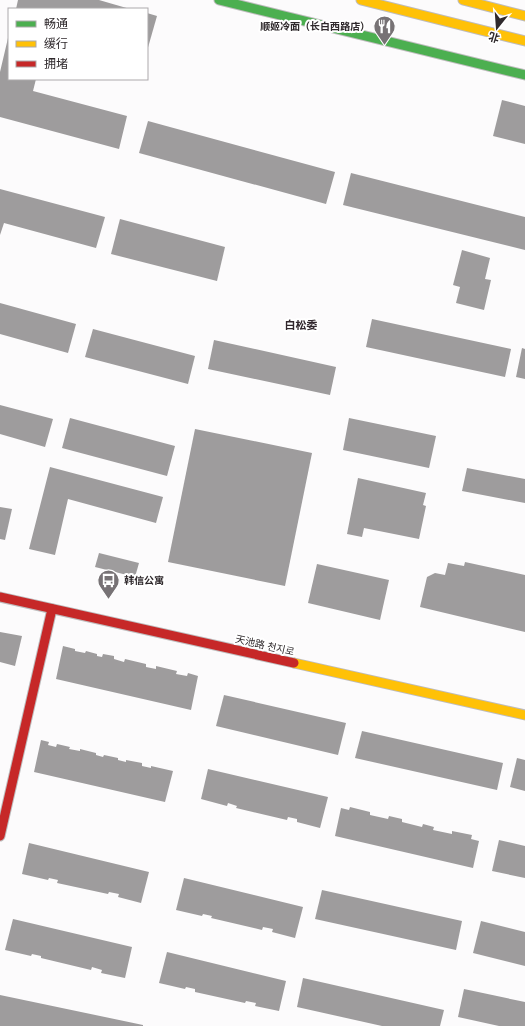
<svg xmlns="http://www.w3.org/2000/svg" width="525" height="1026" font-family="Poppins,'Noto Sans SC','Noto Sans KR',sans-serif">
<style>
.building{fill:#9e9c9d}
.lines{fill:none;stroke-linecap:round;stroke-linejoin:round}
.fast-casing{stroke:#bebcbd;stroke-width:11}
.slow-casing{stroke:#bebcbd;stroke-width:11}
.jam-casing{stroke:#bebcbd;stroke-width:11}
.fast{stroke:#4caf50;stroke-width:9}
.slow{stroke:#ffc107;stroke-width:9}
.jam{stroke:#c62828;stroke-width:9}
.labels{text-anchor:middle;stroke-width:4;stroke-linejoin:round;paint-order:stroke}
.poi-label{font-size:10px;font-weight:bold;fill:#2f292c;stroke:#fff;text-anchor:end}
.street-label{font-size:10px;fill:#2f292c;stroke:#fff}
.neighbourhood-label{font-size:11px;font-weight:bold;fill:#31272d;stroke:#fff}
</style>
<rect width="100%" height="100%" fill="#fcfbfc"/>
<g class="building">
<path d="M 18,0 L 99,0 L 130,9 L 16,9 Z"/>
<path d="M 147,13 L 157,16 L 147,51 Z"/>
<path d="M 8,38 L 9,79 L 36,79 L 33,91 L 127,116 L 119,149 L 0,117 L 0,72 Z"/>
<path d="M 502,100 L 525,106 L 525,144 L 493,136 Z"/>
<path d="M 148,121 L 335,172 L 326,204 L 139,153 Z"/>
<path d="M 351,173 L 525,217 L 525,250 L 343,205 Z"/>
<path d="M 0,189 L 105,217 L 96,248 L 4,223 L 0,235 Z"/>
<path d="M 120,219 L 225,247 L 217,281 L 111,254 Z"/>
<path d="M 462,250 L 490,258 L 485,279 L 491,280 L 484,310 L 456,303 L 460,287 L 453,285 Z"/>
<path d="M 0,303 L 76,324 L 68,353 L 0,334 Z"/>
<path d="M 372,319 L 511,349 L 505,377 L 366,347 Z"/>
<path d="M 93,329 L 195,356 L 188,384 L 85,357 Z"/>
<path d="M 214,340 L 336,367 L 330,395 L 208,369 Z"/>
<path d="M 522,348 L 525,349 L 525,379 L 516,377 Z"/>
<path d="M 0,405 L 53,419 L 45,447 L 0,434 Z"/>
<path d="M 70,418 L 175,446 L 167,476 L 62,448 Z"/>
<path d="M 349,418 L 436,436 L 429,468 L 343,450 Z"/>
<path d="M 195,429 L 312,453 L 285,586 L 168,562 Z"/>
<path d="M 50,467 L 163,497 L 156,523 L 68,499 L 55,555 L 29,549 Z"/>
<path d="M 467,468 L 525,479 L 525,503 L 462,491 Z"/>
<path d="M 358,478 L 426,493 L 423,505 L 426,506 L 419,539 L 364,528 L 362,537 L 347,534 Z"/>
<path d="M 0,507 L 12,509 L 5,540 L 0,539 Z"/>
<path d="M 99,553 L 139,563 L 135,577 L 95,567 Z"/>
<path d="M 465,562 L 525,575 L 525,632 L 420,607 L 427,577 L 435,573 L 445,575 L 448,563 L 464,566 Z"/>
<path d="M 317,564 L 389,580 L 380,620 L 308,603 Z"/>
<path d="M 0,632 L 22,636 L 15,666 L 0,662 Z"/>
<path d="M 63,646 L 75,649 L 75,651 L 85,653 L 86,651 L 97,654 L 97,656 L 102,657 L 103,654 L 114,656 L 114,659 L 124,662 L 125,659 L 146,664 L 146,667 L 156,669 L 156,666 L 177,671 L 176,674 L 187,676 L 188,673 L 198,676 L 191,710 L 56,679 Z"/>
<path d="M 224,695 L 346,723 L 338,755 L 216,726 Z"/>
<path d="M 362,731 L 503,763 L 497,790 L 355,758 Z"/>
<path d="M 41,740 L 49,742 L 48,745 L 56,747 L 57,744 L 70,747 L 69,749 L 80,751 L 80,749 L 96,753 L 96,755 L 103,757 L 104,755 L 118,758 L 118,760 L 126,762 L 126,760 L 142,763 L 142,766 L 151,768 L 151,766 L 173,771 L 165,802 L 34,772 Z"/>
<path d="M 517,758 L 525,760 L 525,791 L 510,787 Z"/>
<path d="M 208,769 L 328,797 L 320,828 L 297,822 L 297,819 L 288,817 L 287,820 L 236,808 L 237,806 L 228,803 L 227,806 L 201,799 Z"/>
<path d="M 350,807 L 370,812 L 370,815 L 388,819 L 389,816 L 402,819 L 402,822 L 422,827 L 423,824 L 434,827 L 433,830 L 452,834 L 452,831 L 472,835 L 471,839 L 479,841 L 473,868 L 335,836 L 341,808 L 349,810 Z"/>
<path d="M 499,840 L 525,846 L 525,878 L 492,871 Z"/>
<path d="M 29,843 L 149,872 L 141,903 L 118,897 L 119,894 L 109,892 L 108,894 L 57,883 L 58,880 L 49,878 L 48,880 L 22,874 Z"/>
<path d="M 184,878 L 303,907 L 295,938 L 272,932 L 273,929 L 263,927 L 262,930 L 211,918 L 212,916 L 203,914 L 202,916 L 176,910 Z"/>
<path d="M 322,890 L 462,921 L 456,950 L 315,919 Z"/>
<path d="M 13,919 L 132,947 L 125,978 L 101,973 L 102,970 L 92,967 L 91,970 L 41,958 L 41,956 L 32,954 L 31,956 L 5,950 Z"/>
<path d="M 481,921 L 525,932 L 525,966 L 473,953 Z"/>
<path d="M 167,952 L 286,981 L 279,1011 L 255,1006 L 256,1003 L 246,1001 L 245,1003 L 195,992 L 195,989 L 186,987 L 185,989 L 159,983 Z"/>
<path d="M 303,978 L 444,1010 L 440,1026 L 382,1026 L 297,1007 Z"/>
<path d="M 464,989 L 525,1002 L 525,1026 L 499,1026 L 458,1017 Z"/>
<path d="M 0,995 L 143,1025 L 143,1026 L 0,1026 Z"/>
</g>
<g class="lines">
<defs>
<path id="fast" d="M 219,0 L 525,75"/>
<g id="slow">
<path d="M 361,0 L 525,41"/>
<path d="M 463,0 L 525,16"/>
<path d="M 294,663 L 525,715"/>
</g>
<g id="jam">
<path d="M 0,597 L 294,663"/>
<path d="M 0,836 L 52,609"/>
</g>
</defs>
<use href="#fast" class="fast-casing"/>
<use href="#slow" class="slow-casing"/>
<use href="#jam" class="jam-casing"/>
<use href="#fast" class="fast"/>
<use href="#slow" class="slow"/>
<use href="#jam" class="jam"/>
</g>
<defs>
<symbol id="restaurant-pin" viewBox="-11 -11 22 30"><path d="M0 17L-7.5 6A9.5 9.5 0 1 1 7.5 6Z" fill="#777275" stroke="#fff"/><path d="M-5-6h1v4h1v-4h1v4h1v-4h1v5L-1.5 .5V6h-2V.5L-5-1ZM5-6V6H3V1.5H1.5Q1.5-4 5-6Z" fill="#fff"/></symbol>
<symbol id="bus-pin" viewBox="-11 -11 22 30"><path d="M0 17L-7.5 6A9.5 9.5 0 1 1 7.5 6Z" fill="#777275" stroke="#fff"/><path d="M-5-6H5V4H4V6H2V4H-2V6H-4V4H-5ZM-3.5-4V0h7V-4ZM-3.5 1.2v1.5H-2V1.2ZM2 1.2v1.5H3.5V1.2Z" fill="#fff"/></symbol>
</defs>
<g fill-rule="evenodd">
<use href="#restaurant-pin" x="372" y="14" width="25" height="34"/>
<use href="#bus-pin" x="96" y="568" width="25" height="34"/>
</g>
<g class="labels">
<g class="poi-label">
<text x="370" y="30">顺姬冷面（长白西路店）</text>
<text x="124" y="584" text-anchor="start">韩信公寓</text>
</g>
<g class="street-label">
<text transform="translate(265 645) rotate(13)" y="4">天池路 천지로</text>
</g>
<g class="neighbourhood-label">
<text x="301" y="329">白松委</text>
</g>
</g>
<rect x="8" y="8" width="140" height="72" fill="#ffffff" stroke="#aca9ab"/>
<rect x="16" y="21" width="20" height="6" fill="#4caf50" stroke="#aca9ab"/>
<text x="44" y="28" font-size="12" fill="#2f292c">畅通</text>
<rect x="16" y="41" width="20" height="6" fill="#ffc107" stroke="#aca9ab"/>
<text x="44" y="48" font-size="12" fill="#2f292c">缓行</text>
<rect x="16" y="61" width="20" height="6" fill="#c62828" stroke="#aca9ab"/>
<text x="44" y="68" font-size="12" fill="#2f292c">拥堵</text>
<g transform="translate(497 28) rotate(197)" stroke="#ffffff" stroke-width="3" paint-order="stroke">
<path d="M0-3L7 15L0 10L-7 15Z" fill="#2f292c"/>
<text y="-6" font-size="11" font-weight="bold" text-anchor="middle" fill="#2f292c">北</text>
</g>
</svg>
